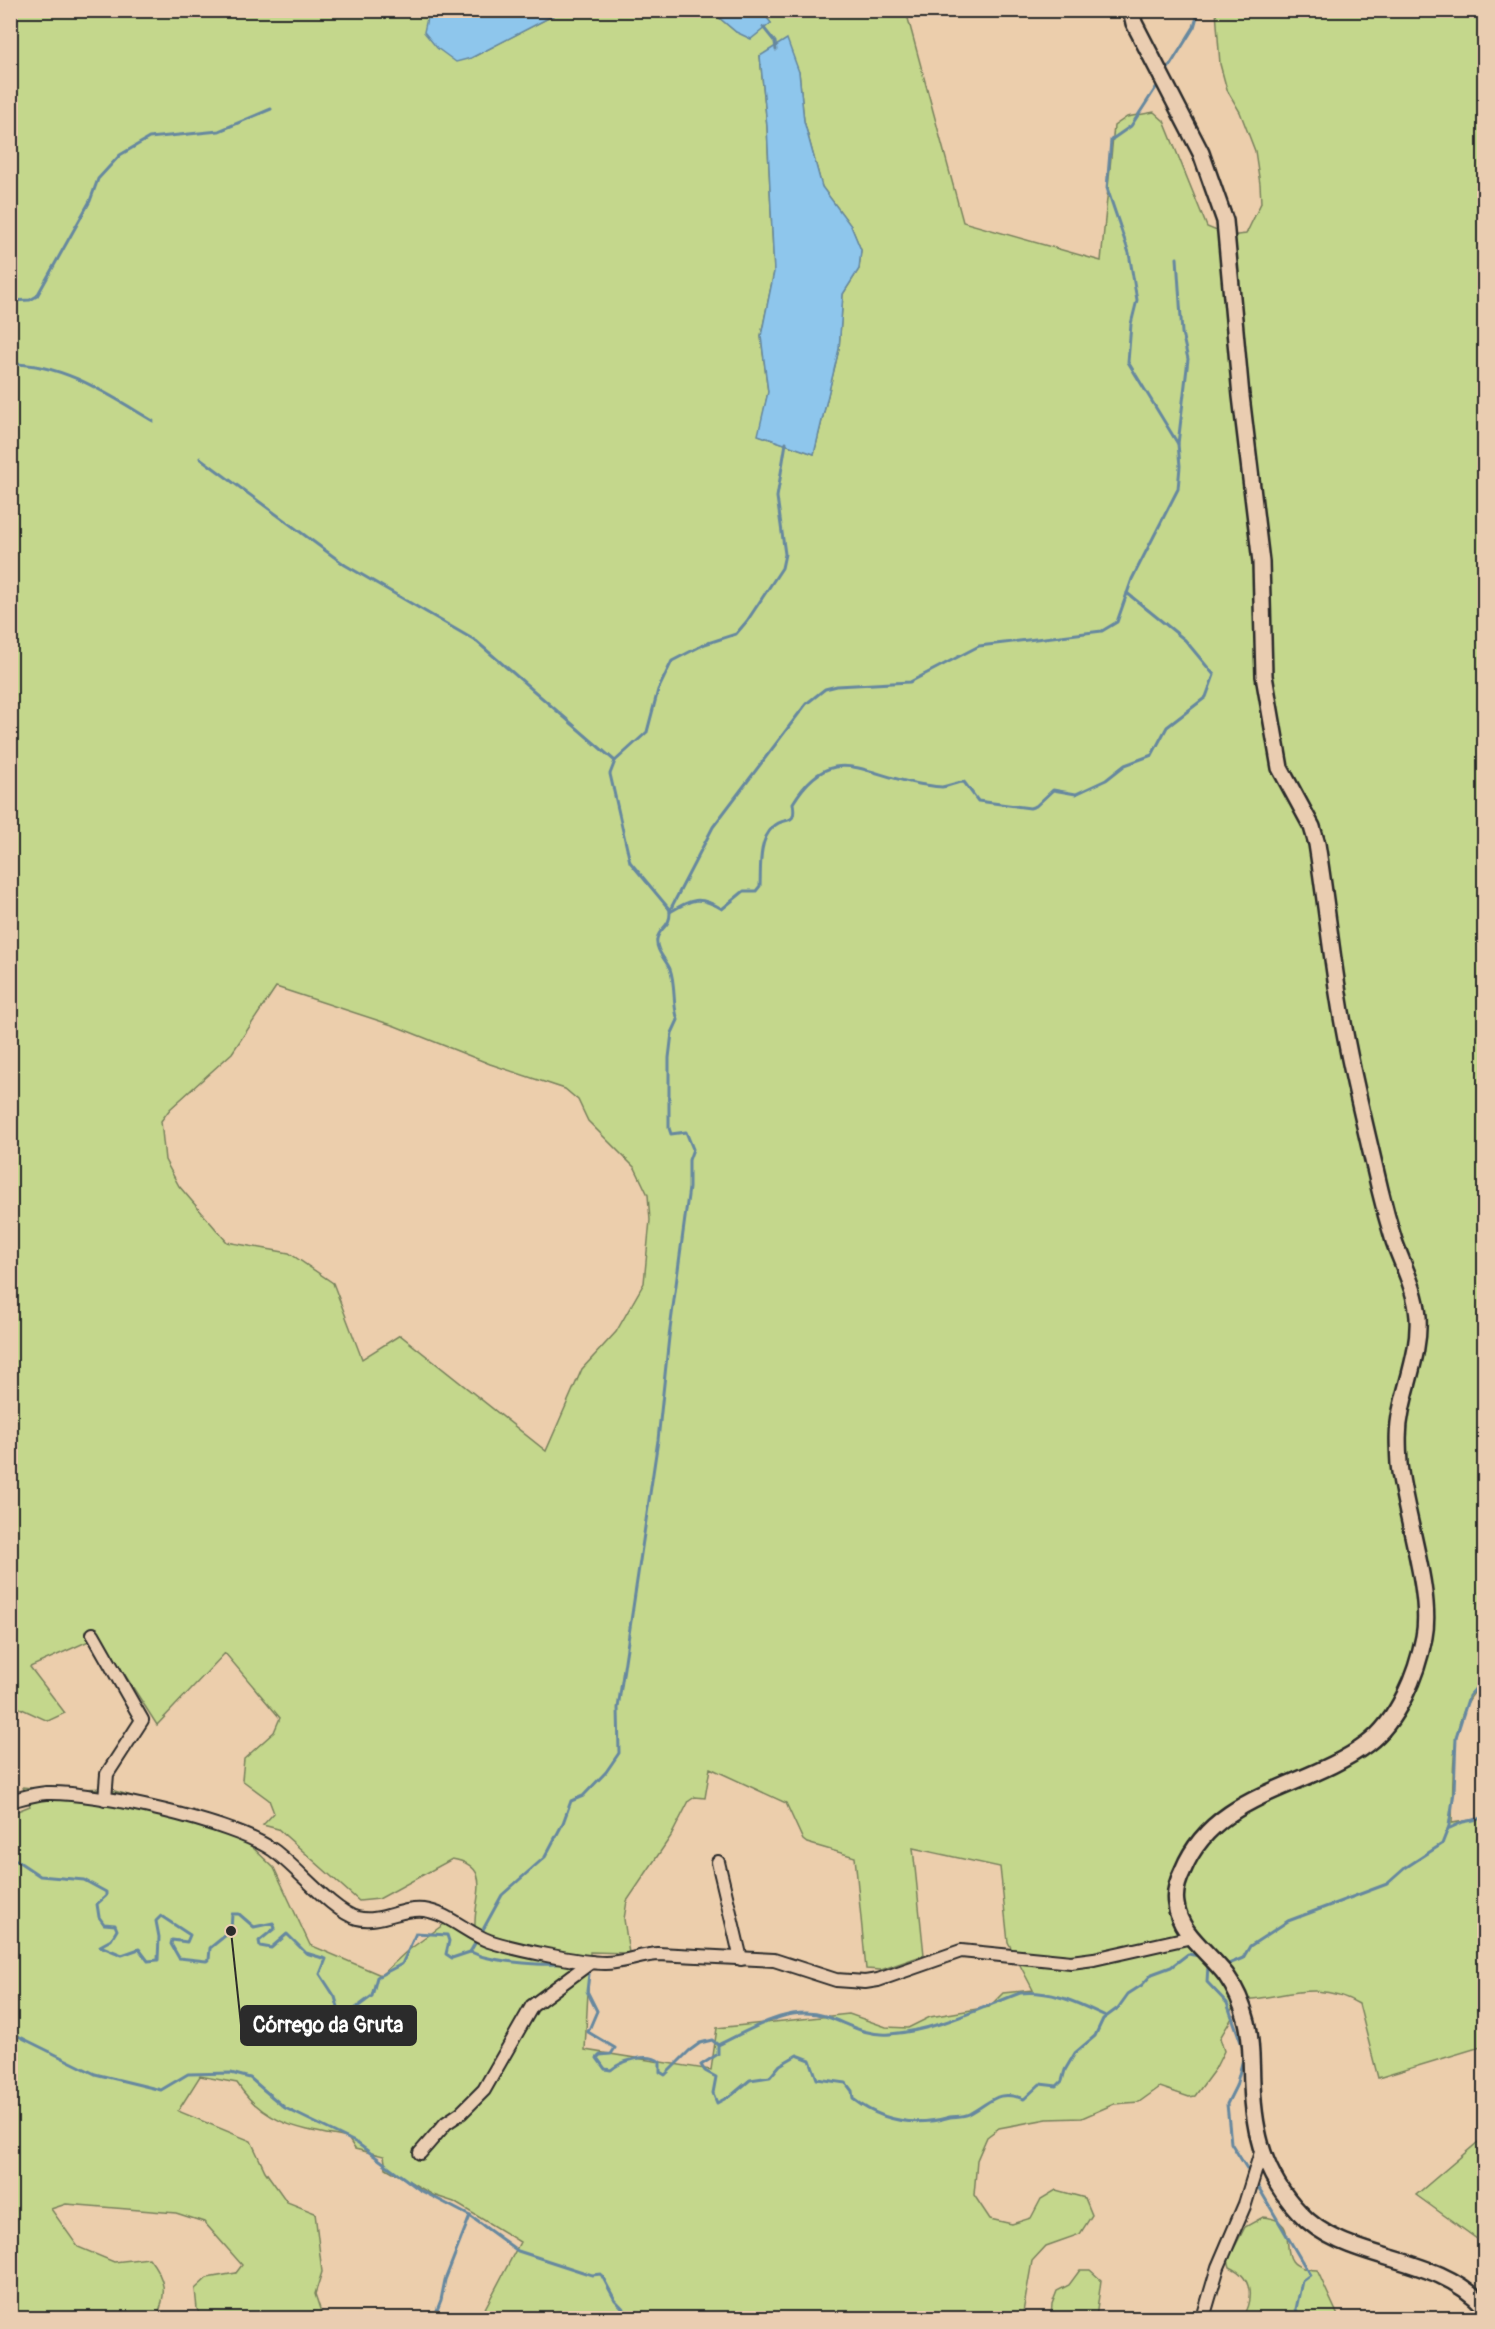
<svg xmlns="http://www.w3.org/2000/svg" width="1495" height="2329" font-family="Pangolin,sans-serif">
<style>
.green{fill:#c4d78c;stroke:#78815c;stroke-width:1.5;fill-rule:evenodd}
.water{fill:#8ec6ec;stroke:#66889f;stroke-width:1.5}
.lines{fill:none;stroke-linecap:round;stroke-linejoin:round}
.stream{stroke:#66889f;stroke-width:3}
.minor-casing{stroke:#2b2b2b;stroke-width:16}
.tertiary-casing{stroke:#2b2b2b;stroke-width:20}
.minor{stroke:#eacdb1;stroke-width:12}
.tertiary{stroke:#eacdb1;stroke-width:15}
.leader{fill:none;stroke:#2b2b2b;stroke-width:2}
.callout-dot{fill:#2b2b2b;stroke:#eacdb1;stroke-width:2}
.callout{fill:#2b2b2b;stroke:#2b2b2b;stroke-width:2}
.callout-label{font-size:21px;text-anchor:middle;font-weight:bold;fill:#fff}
</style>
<rect width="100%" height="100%" fill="#ecceac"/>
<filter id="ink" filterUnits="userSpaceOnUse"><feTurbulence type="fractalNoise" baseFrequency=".0167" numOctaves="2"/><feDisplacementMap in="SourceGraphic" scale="12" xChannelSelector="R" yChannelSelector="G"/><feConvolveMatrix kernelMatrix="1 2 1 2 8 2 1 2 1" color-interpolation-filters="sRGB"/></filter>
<g filter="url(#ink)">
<g class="green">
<path d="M 11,11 L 433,11 L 427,18 L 471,58 L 562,11 L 711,11 L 736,32 L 771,23 L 762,11 L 906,11 L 963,222 L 1101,261 L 1114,126 L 1127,117 L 1154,112 L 1164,121 L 1207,227 L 1229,236 L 1246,234 L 1261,203 L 1260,184 L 1255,151 L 1240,112 L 1227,90 L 1220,64 L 1216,11 L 1484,11 L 1484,1683 C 1447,1711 1454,1781 1452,1823 L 1484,1818 L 1484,2046 L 1378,2078 L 1359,2004 C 1316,1978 1283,1999 1238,2000 L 1230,2012 L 1232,2018 L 1220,2038 L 1224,2051 L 1215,2069 L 1195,2096 L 1189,2097 L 1160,2087 L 1139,2102 L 1114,2104 L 1082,2118 L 1047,2119 L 999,2128 L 987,2137 L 977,2160 L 974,2195 L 990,2219 L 1012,2224 L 1031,2218 L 1041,2199 L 1056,2190 L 1085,2198 L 1092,2215 L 1080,2234 L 1046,2246 L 1032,2261 L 1022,2318 L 480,2318 L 520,2242 L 454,2202 L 433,2195 L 386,2168 L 384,2156 L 355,2149 L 348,2138 C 302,2129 265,2126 237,2083 L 200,2076 L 178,2111 L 251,2141 L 265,2171 L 287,2202 L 315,2213 L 322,2272 L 315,2294 L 323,2318 L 202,2318 L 197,2309 L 195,2289 L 207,2278 L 236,2273 L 242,2265 L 204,2222 L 176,2213 L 66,2204 L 51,2209 L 78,2247 L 114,2262 L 149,2258 C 166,2280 167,2292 157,2318 L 11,2318 L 10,1814 L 30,1806 L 23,1787 L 53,1790 L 105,1788 L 171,1808 L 246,1841 L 274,1868 L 310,1945 L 381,1975 L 406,1952 L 451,1919 L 475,1925 C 474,1897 494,1866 452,1859 L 379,1899 L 359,1901 L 278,1829 L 263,1825 L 274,1813 L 269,1800 L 242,1780 L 244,1759 L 274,1732 L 280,1718 L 225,1653 L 157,1725 L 100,1636 L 30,1667 L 65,1713 L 48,1721 L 11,1704 ZM 760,56 L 799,72 L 804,121 L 822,187 L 851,226 L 861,250 L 859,269 L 843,294 L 839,349 L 814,454 L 759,435 L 768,392 L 761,336 L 774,272 L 767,126 ZM 276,987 L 395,1026 L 490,1064 L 565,1089 L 578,1100 L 588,1121 L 635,1168 L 648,1195 L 650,1220 L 644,1283 L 616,1332 L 582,1369 L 546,1451 L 400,1335 L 362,1359 L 333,1283 L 289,1253 L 227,1242 L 179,1186 L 165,1160 L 161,1121 L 170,1109 L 232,1053 ZM 710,1768 L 786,1803 L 803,1840 L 807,1843 L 855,1857 L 866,1969 L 881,1970 L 924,1955 L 913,1848 L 1000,1867 L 1008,1942 L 1033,1990 L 1003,1993 L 989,2007 L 930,2017 L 908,2028 L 886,2027 L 849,2014 L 717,2028 L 711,2070 L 585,2050 L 590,1952 L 629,1953 L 624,1919 L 627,1901 L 671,1836 L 689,1801 L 695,1797 L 705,1798 Z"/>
<path d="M 1484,2137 L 1484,2244 L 1416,2195 Z"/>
<path d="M 1263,2217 C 1311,2221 1263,2268 1317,2270 L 1339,2318 L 1242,2318 C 1254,2298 1252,2277 1230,2267 L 1228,2260 L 1245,2227 Z"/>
<path d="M 1080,2270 L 1090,2270 L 1101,2280 L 1096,2318 L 1051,2318 L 1052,2304 L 1057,2291 L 1069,2285 Z"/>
</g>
<g class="water">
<path d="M 433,11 L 434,10 L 562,11 L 471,58 L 456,62 L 437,48 L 424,32 L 427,18 Z"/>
<path d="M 711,11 L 762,11 L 771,23 L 751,39 L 736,32 Z"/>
<path d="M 787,39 L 799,72 L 804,121 L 822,187 L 851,226 L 861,250 L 859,269 L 843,294 L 839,349 L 814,454 L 758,435 L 768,392 L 761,336 L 774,272 L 767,126 L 760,56 Z"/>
</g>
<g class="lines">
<g class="stream">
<path d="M 763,27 L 775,42 L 776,50"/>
<path d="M 1166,72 L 1194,27 L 1199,10"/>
<path d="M 1177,258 L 1182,333 L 1188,359 L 1178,444"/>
<path d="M 10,301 L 30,300 L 37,296 L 90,201 L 98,179 L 120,155 L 149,138 L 219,131 L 271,109"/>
<path d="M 10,364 C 63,363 109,395 153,421"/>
<path d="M 200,458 L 345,565 L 476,641 L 615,761"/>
<path d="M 670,910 L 713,827 L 806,704 L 825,689 L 837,686 L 910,682 L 979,646 L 1102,631 L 1117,622 L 1132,579 L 1178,489 L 1180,466 L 1178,444 L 1128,362 L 1131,324 L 1137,300 L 1129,253 L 1107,188 L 1111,140 L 1131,126 L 1159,83"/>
<path d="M 670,912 C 692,899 699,895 722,909 L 744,891 L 756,891 L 760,886 C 761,868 758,841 773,827 C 785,815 797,828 793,803 C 831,740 864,775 919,784 C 926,785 935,787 942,787 C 950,786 956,782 964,782 L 978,801 L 1030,808 L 1036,806 L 1053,790 L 1076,794 L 1106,780 L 1125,765 L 1152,755 L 1167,727 L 1206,697 L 1214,675 L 1185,640 L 1127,593"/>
<path d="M 1450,1828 L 1463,1822 L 1484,1818"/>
<path d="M 10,1856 L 40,1876 L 84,1880 L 106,1892 L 106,1896 L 97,1904 L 99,1917 L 104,1924 L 115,1925 L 117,1930 L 111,1940 L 100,1946 L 122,1955 L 139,1949 L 148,1961 L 158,1960 L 159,1937 L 156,1921 L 161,1916 L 190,1935 L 187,1942 L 172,1940 L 171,1944 L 179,1958 L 206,1961 L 209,1960 L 210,1948 L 231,1931 L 232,1914 L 239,1914 L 254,1927 L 273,1923 L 275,1928 L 259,1941 L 260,1946 L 271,1948 L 287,1934 L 306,1953 L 326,1959 L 320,1974 L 335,1997 L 340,2014 L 344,2017 L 372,1996 L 377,1977 L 402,1964 L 416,1933 L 447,1935 L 449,1941 L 446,1954 L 452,1958 L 470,1952 C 476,1953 478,1956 484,1957 C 500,1961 547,1967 562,1963"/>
<path d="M 480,1935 L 502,1895 L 545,1857 L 563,1823 L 571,1801 L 583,1796 L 606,1772 L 619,1753 L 618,1708 L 658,1440 L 669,1337 L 689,1188 L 689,1160 L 693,1149 L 686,1132 L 671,1134 L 669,1128 L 669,1058 L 672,1033 L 678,1020 C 672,1004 676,985 670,969 C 666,960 655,950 657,939 C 660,926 671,928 670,910 L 630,862 L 610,774 L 615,761 L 647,732 L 658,690 L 672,661 L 705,644 L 736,634 L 747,621 L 782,568 L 785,554 L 777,497 L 786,443"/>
<path d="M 470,1952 L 477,1940"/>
<path d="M 1208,1965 L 1207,1982 L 1227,2003 L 1243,2048 L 1244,2055 L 1236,2086 L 1227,2104 L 1231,2143 L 1251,2175"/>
<path d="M 1224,1966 L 1243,1958 L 1250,1946 L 1288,1921 L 1387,1884 L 1405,1868 L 1442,1844 L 1449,1826 L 1454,1792 L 1456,1737 L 1469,1696 L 1484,1679"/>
<path d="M 587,1970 L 589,1974 L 587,1991 L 597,2011 L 588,2032 L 615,2048 L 611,2054 L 600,2055 L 597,2058 L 605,2069 L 611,2070 C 621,2061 649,2052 660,2062 L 660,2072 L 665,2075 L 689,2051 L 700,2043 L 712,2040 L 718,2045"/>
<path d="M 10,2032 L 95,2074 L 161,2090 L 188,2074 L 231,2073 L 250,2078 L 285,2108 L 357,2143 L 420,2190 L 470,2216 L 518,2251 L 592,2275 L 601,2274 L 615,2300 L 632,2318"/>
<path d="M 718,2045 L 718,2054 L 701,2065 L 705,2071 L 716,2077 L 713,2093 L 717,2103 L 732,2095 L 750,2080 L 770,2077 L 780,2065 L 797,2055 L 810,2060 L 817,2079 L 846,2083 L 852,2091 L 853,2099 C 883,2122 915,2127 950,2117 C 956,2116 963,2117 969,2114 C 992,2102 996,2089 1024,2099 L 1040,2084 L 1057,2086 L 1062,2081 L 1065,2070 L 1075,2053 L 1095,2036 L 1103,2019 L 1118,2008 L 1128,1994 L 1142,1985 L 1152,1974 L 1171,1967 L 1188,1954 L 1199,1956"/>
<path d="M 718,2045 C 750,2030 789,2004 825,2016 C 848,2024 865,2036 890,2034 C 935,2031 978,2009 1020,1993 C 1053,1990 1077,2003 1106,2016"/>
<path d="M 1256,2183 L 1310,2275 L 1302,2281 L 1296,2309 L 1300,2318"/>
<path d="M 434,2318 L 441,2300 L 445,2280 L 470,2216"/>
</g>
<defs>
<g id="minor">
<path d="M 93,1634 L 142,1720 L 107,1774 L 105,1799"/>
<path d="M 10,1801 C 22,1798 34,1794 46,1793 C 95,1791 233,1822 273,1850 C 296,1866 332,1911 357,1918 C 380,1924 402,1907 424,1910 C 448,1913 467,1933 489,1941 C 513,1949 580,1963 605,1963 C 623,1963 640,1955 658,1954 L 774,1960 L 836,1980 L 865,1982 L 878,1980 L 961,1951 L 1071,1962 L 1094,1959 L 1192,1937"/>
<path d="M 718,1862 L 741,1959"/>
<path d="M 420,2153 L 446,2123 L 461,2113 L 484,2090 L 532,2006 L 591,1962"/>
<path d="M 1203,2318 L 1218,2267 L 1245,2204 L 1261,2152"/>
</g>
<path id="tertiary" d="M 1131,10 L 1134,23 L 1201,153 L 1225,221 L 1241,396 L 1261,562 L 1264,676 L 1280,768 L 1312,827 L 1317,844 C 1325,894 1330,943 1338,993 C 1348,1059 1365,1125 1380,1190 C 1384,1207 1389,1225 1394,1241 C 1403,1266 1416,1290 1418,1317 C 1420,1350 1407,1380 1401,1411 C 1397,1429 1398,1446 1399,1464 C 1404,1513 1433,1593 1424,1637 C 1417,1674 1398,1721 1367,1744 C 1307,1789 1215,1792 1183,1870 C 1178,1880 1174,1893 1176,1904 C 1179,1934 1209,1952 1226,1975 C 1236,1989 1243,2006 1247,2022 C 1252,2042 1251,2063 1252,2084 C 1254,2134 1264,2175 1299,2212 C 1346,2264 1434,2251 1484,2306"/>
</defs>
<use href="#minor" class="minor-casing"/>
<use href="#tertiary" class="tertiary-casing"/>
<use href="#minor" class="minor"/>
<use href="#tertiary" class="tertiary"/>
</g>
</g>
<path class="leader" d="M231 1931L241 2025"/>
<circle class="callout-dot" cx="231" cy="1931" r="6"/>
<rect class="callout" x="241" y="2006" width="175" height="39" rx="6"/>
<g class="callout-label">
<text x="328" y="2032">Córrego da Gruta</text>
</g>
<rect width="1495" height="2329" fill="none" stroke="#eacdb1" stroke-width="36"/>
<rect x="18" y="18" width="1459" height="2293" fill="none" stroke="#2b2b2b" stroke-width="2" filter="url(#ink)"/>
</svg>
